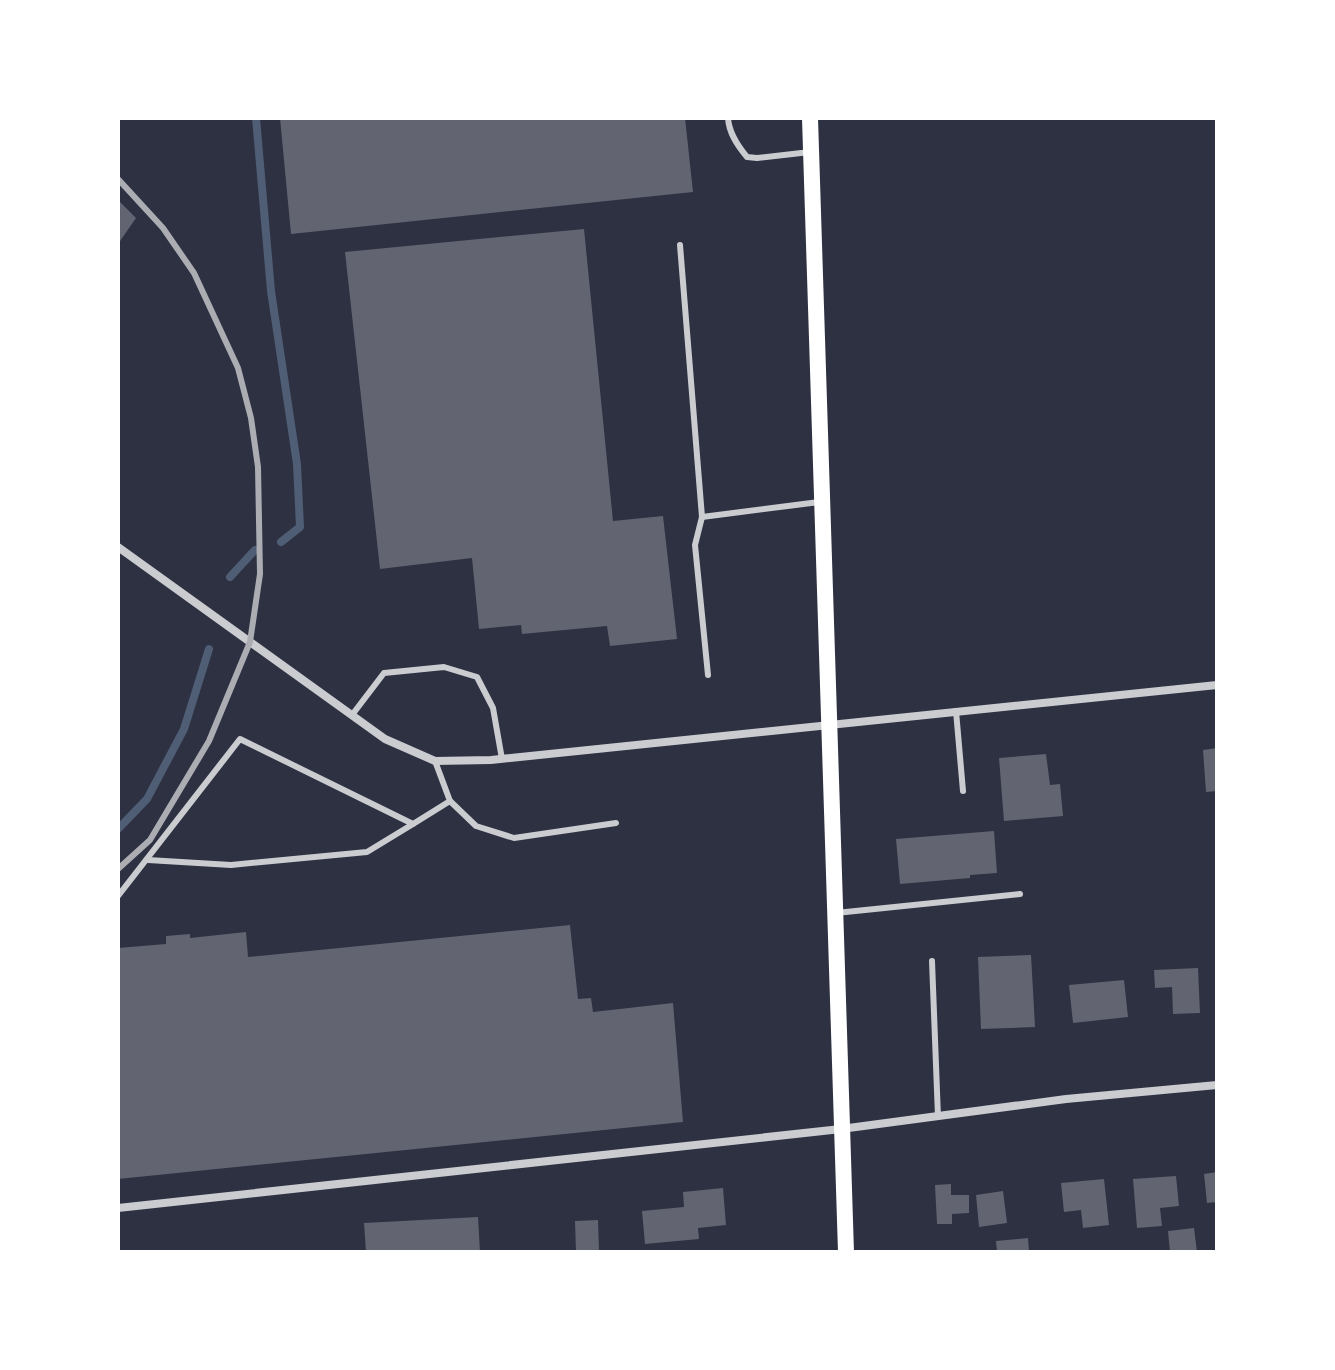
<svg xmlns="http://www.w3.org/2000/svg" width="1335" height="1370" font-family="Montserrat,sans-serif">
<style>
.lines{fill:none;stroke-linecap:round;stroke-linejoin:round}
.stream{stroke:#4f5d75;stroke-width:8}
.building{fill:#626471}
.service{stroke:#caccd0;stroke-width:6}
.minor{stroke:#caccd0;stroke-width:8}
.secondary{stroke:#fff;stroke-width:16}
.rail{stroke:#abadb3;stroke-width:6}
</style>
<rect width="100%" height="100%" fill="#2d3142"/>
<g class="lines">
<g class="stream">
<path d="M 256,118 L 271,291 L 297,464 L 300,527 L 281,542"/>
<path d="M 230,577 L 255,550"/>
<path d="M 118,829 L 147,799 L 184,729 L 209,649"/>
</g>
</g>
<g class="building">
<path d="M 280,118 L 685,118 L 693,192 L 291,234 Z"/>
<path d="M 118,200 L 136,218 L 118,244 Z"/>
<path d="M 584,229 L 613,521 L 663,516 L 677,639 L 610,646 L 607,626 L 522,634 L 521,625 L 479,629 L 472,558 L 380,569 L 345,252 Z"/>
<path d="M 1217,748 L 1217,791 L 1206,792 L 1203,750 Z"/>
<path d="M 1046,754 L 1050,785 L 1060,784 L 1063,816 L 1004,821 L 999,758 Z"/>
<path d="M 994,831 L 997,873 L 970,875 L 970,878 L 900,884 L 896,839 Z"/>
<path d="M 570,925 L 578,999 L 591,998 L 593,1012 L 673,1003 L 683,1122 L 118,1179 L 118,948 L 166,944 L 166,936 L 190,934 L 190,938 L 246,932 L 248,957 Z"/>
<path d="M 1031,955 L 1035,1027 L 981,1029 L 978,957 Z"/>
<path d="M 1198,968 L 1200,1013 L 1173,1014 L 1172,987 L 1155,988 L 1154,970 Z"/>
<path d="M 1124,980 L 1128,1017 L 1073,1023 L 1069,985 Z"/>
<path d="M 1217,1172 L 1217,1202 L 1207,1203 L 1204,1174 Z"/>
<path d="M 1176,1176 L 1179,1206 L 1160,1208 L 1162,1226 L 1137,1228 L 1133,1179 Z"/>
<path d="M 1104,1179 L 1109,1225 L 1083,1228 L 1081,1210 L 1064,1212 L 1061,1183 Z"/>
<path d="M 951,1184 L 951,1195 L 969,1195 L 969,1213 L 952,1214 L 952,1224 L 937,1224 L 935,1185 Z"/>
<path d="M 723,1188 L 726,1225 L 698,1228 L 699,1239 L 645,1244 L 642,1211 L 684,1207 L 683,1192 Z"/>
<path d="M 1003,1191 L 1007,1223 L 979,1227 L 976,1195 Z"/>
<path d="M 478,1217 L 480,1252 L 366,1252 L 364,1223 Z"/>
<path d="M 598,1220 L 599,1252 L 576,1252 L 575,1221 Z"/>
<path d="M 1194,1228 L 1197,1252 L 1170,1252 L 1168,1231 Z"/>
<path d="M 1028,1238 L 1029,1252 L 997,1252 L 996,1241 Z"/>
</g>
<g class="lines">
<g class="service">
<path d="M 728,118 C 729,133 737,145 747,157 L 757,158 L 810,152"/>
<path d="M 680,245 L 702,517"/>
<path d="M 708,675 L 695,545 L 702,517 L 819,502"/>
<path d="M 956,711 L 963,791"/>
<path d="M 352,715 L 384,673 L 444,667 L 477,677 L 493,708 L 502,759"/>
<path d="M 450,801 L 476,826 L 514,838 L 616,823"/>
<path d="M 148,860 L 231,865 L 367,852 L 413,824"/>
<path d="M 118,896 L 240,739 L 413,824 L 450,801 L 435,761"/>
<path d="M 836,913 L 1020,894"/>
<path d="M 932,961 L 938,1117"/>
</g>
<g class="minor">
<path d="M 118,547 L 385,739 L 435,761 L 491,760 L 1217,685"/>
<path d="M 118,1208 L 841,1129 L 1066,1099 L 1217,1085"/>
</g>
<path class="secondary" d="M 810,118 L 846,1252"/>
<path class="rail" d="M 118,179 L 163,228 L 194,273 L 238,368 L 251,418 L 258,467 L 260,574 L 250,642 L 209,741 L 150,840 L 118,869"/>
</g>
<rect width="1335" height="1370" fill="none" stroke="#ffffff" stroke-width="240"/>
</svg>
